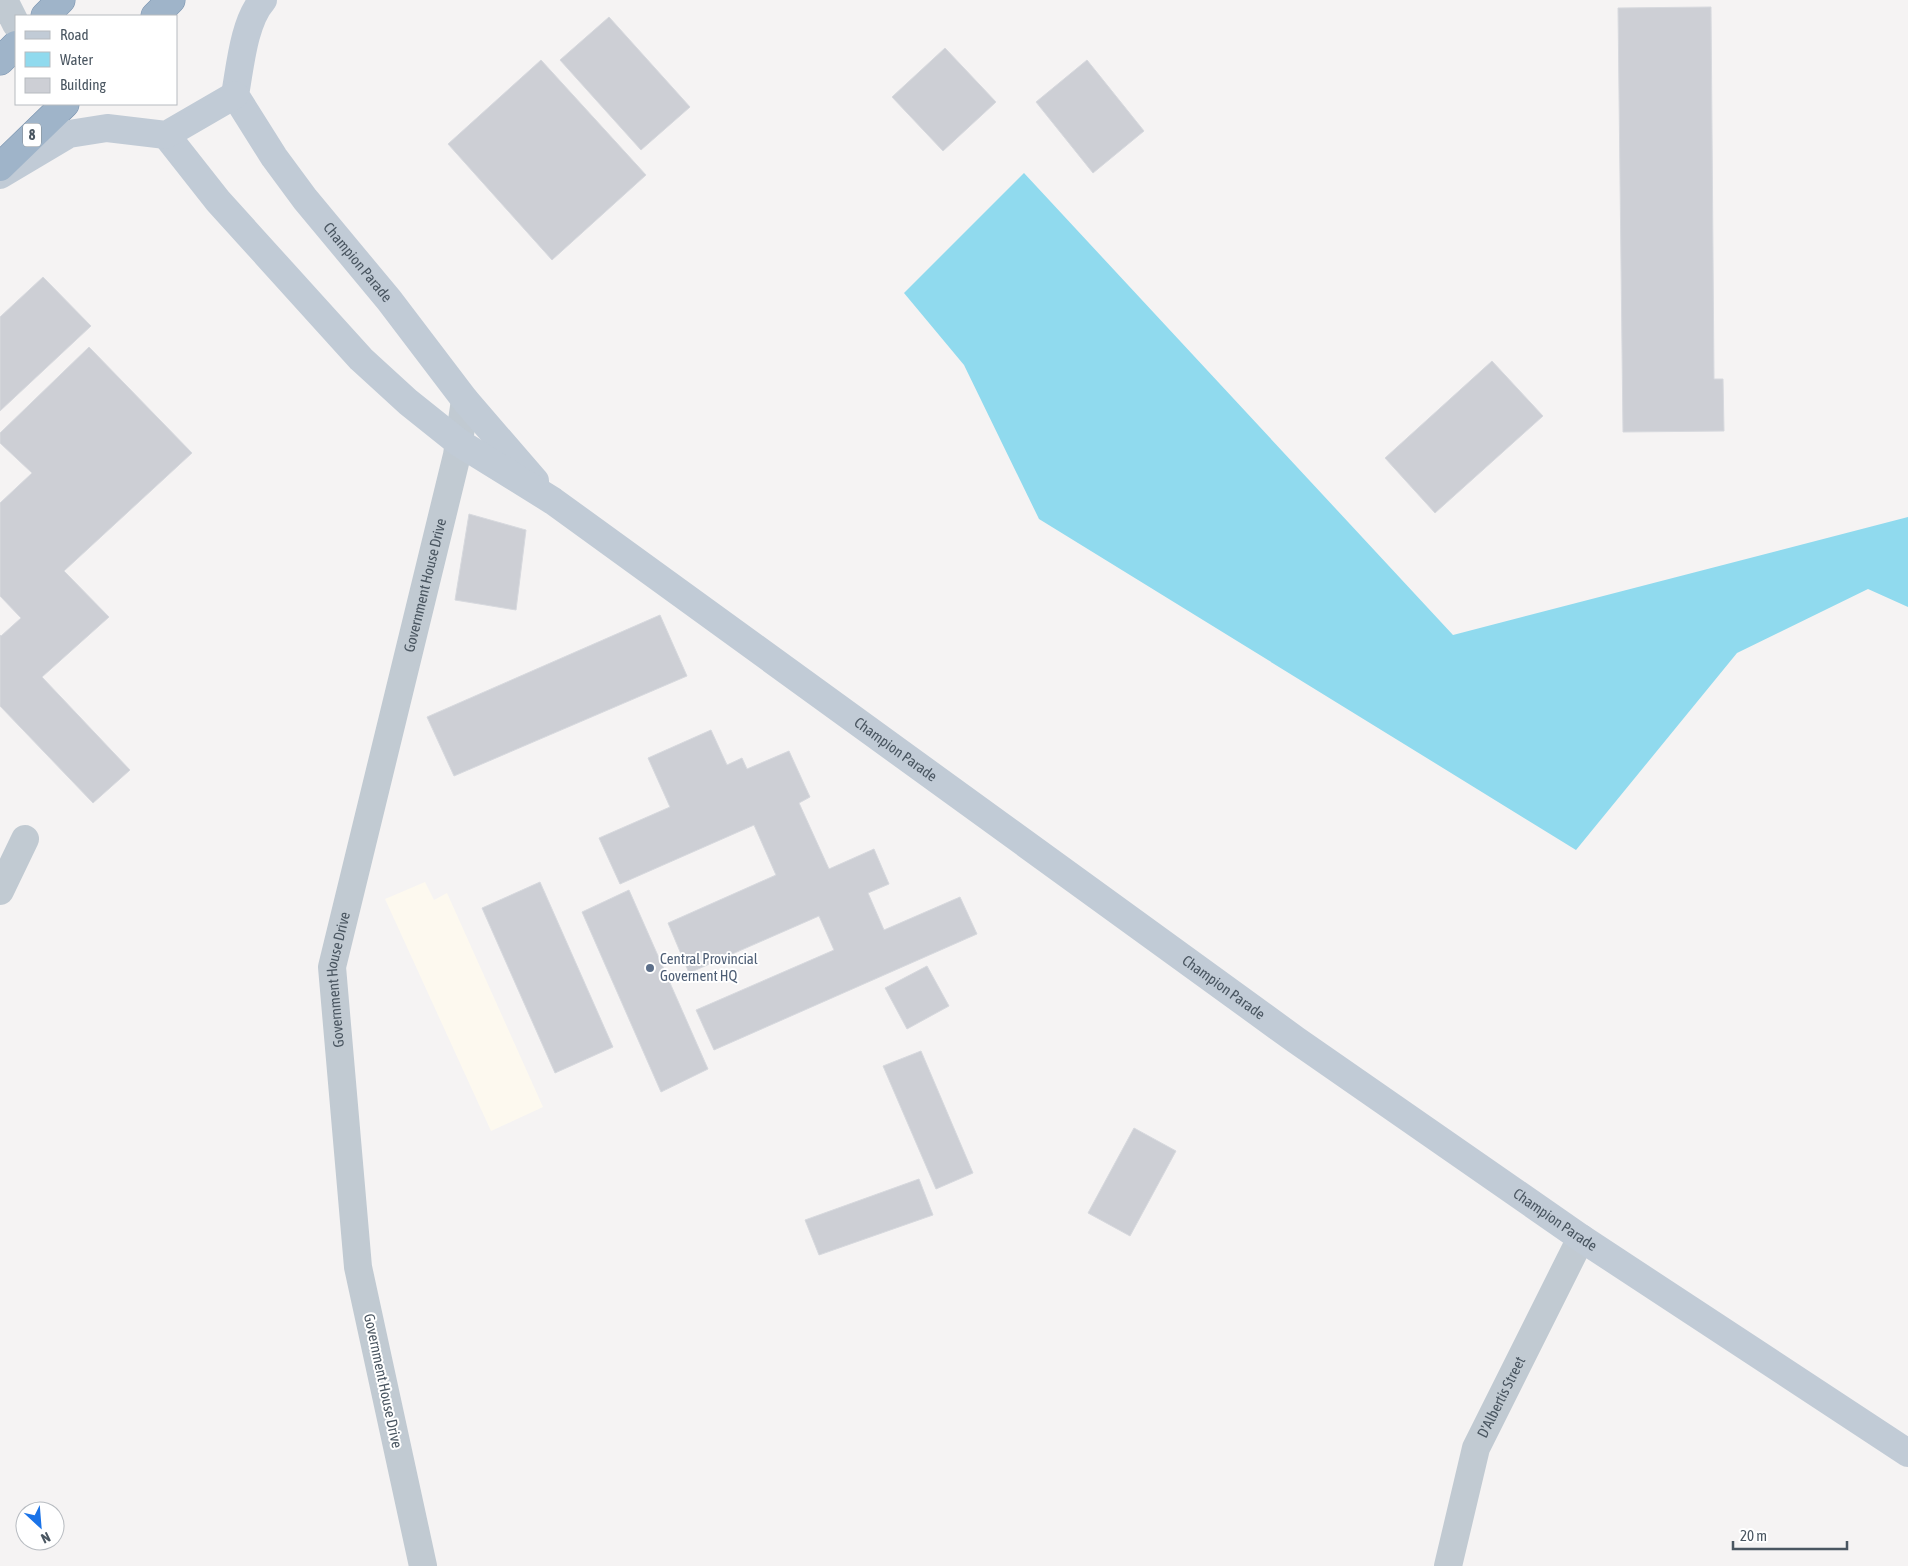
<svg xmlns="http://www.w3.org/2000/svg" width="1908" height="1566" font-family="'Asap Condensed',sans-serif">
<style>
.commercial{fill:#fdf9ef}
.water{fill:#90daee}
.building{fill:#cdcfd5;stroke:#d7d9de}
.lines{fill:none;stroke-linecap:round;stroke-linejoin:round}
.trunk-casing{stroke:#7690ad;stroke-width:29}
.minor{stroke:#c1cad2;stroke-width:28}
.tertiary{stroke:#c1cad2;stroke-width:28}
.secondary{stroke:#c1cbd6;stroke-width:28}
.trunk{stroke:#9fb4c9;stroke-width:28}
.service-dot{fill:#5c6f8a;stroke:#fff;stroke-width:2}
.labels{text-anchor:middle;stroke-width:4;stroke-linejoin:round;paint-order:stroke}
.shield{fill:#fff;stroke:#808990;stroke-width:1}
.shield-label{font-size:14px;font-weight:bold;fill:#4a5661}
.street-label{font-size:15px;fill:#4a5661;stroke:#fff}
.service-label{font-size:15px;fill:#4e5e75;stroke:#fff;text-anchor:start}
</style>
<rect width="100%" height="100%" fill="#f5f3f3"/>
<path class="commercial" d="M 425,882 L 434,900 L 447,893 L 543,1107 L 491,1131 L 385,899 Z"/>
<path class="water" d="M 1024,173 L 1453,635 L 1908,517 L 1908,607 L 1868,589 L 1737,653 L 1576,850 L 1039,519 L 964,365 L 904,293 Z"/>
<g class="building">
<path d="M 1711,7 L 1714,379 L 1723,379 L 1724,431 L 1623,432 L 1618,8 Z"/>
<path d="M 609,17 L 690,107 L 641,150 L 560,60 Z"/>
<path d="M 945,48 L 996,102 L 943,151 L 892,97 Z"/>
<path d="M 541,60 L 646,175 L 552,260 L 448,144 Z"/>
<path d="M 1087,60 L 1144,131 L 1093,173 L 1036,102 Z"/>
<path d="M 43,277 L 91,326 L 0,411 L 0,317 Z"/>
<path d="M 89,347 L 192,453 L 64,571 L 109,617 L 42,677 L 130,770 L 93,803 L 0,706 L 0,635 L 1,636 L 21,618 L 0,596 L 0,503 L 32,473 L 0,443 L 0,433 Z"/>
<path d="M 1492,361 L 1543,416 L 1435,513 L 1385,458 Z"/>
<path d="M 469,514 L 526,530 L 516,610 L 455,600 Z"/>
<path d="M 660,615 L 687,676 L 454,776 L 427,717 Z"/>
<path d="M 711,730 L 727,765 L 742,758 L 747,769 L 789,751 L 810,797 L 799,803 L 829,869 L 874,849 L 889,884 L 868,893 L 884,930 L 960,897 L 977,934 L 714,1050 L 696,1010 L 834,950 L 819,916 L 689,973 L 668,923 L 776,875 L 754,825 L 620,884 L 599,838 L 670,807 L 648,758 Z"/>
<path d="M 540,882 L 613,1047 L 555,1073 L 482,908 Z"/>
<path d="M 629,890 L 708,1069 L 661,1092 L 582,912 Z"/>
<path d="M 927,966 L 949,1006 L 907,1029 L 885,988 Z"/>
<path d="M 921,1051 L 973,1173 L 936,1189 L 883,1066 Z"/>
<path d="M 1134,1128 L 1176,1151 L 1130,1236 L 1088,1213 Z"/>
<path d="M 919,1179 L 933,1215 L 819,1255 L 805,1220 Z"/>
</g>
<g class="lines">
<defs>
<g id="trunk">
<path d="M 45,16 L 61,0"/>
<path d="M 155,16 L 171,0"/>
<path d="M 0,61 L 16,45"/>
<path d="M 0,167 L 65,104"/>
</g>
</defs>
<use href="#trunk" class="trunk-casing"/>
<g class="minor">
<path d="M 0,891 L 25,839"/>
<path id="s1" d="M 423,1566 L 358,1267 L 332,967 L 457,455 L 465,400"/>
<path id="s2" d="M 1448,1566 L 1476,1448 L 1581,1238"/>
</g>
<path class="tertiary" d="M 4,0 L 16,24"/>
<g class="secondary">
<path id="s3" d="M 263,0 C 244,21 240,67 235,95 L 274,157 L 305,199 L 389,300 L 465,400 L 535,481"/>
<path id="s4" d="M 166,135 L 218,201 L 361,359 L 408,402 L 458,442 L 553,501 L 1296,1040 L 1581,1238 L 1908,1453"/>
<path d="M 0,175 L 69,134 L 107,128 L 166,135 L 235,95"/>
</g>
<use href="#trunk" class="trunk"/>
</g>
<circle class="service-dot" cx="650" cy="968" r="5"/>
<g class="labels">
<rect class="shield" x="23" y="123.5" width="18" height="23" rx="4"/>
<g class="shield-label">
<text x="32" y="140">8</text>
</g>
<g class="street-label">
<text dy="5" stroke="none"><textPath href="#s3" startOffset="308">Champion Parade</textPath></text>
<text dy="5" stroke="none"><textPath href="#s1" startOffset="1000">Government House Drive</textPath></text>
<text dy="5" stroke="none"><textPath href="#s4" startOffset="960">Champion Parade</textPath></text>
<text dy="5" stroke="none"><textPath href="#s1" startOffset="595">Government House Drive</textPath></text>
<text dy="5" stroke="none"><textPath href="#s4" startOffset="1365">Champion Parade</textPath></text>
<text dy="5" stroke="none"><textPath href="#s4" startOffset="1770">Champion Parade</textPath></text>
<text transform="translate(383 1381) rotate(78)" y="5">Government House Drive</text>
<text dy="5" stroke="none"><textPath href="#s2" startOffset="178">D'Albertis Street</textPath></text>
</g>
<g class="service-label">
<text x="660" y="964">Central Provincial<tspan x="660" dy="17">Governent HQ</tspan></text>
</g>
</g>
<rect x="15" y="15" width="162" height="90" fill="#ffffff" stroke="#b7bbc0"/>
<rect x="25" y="31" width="25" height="8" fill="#c1cbd6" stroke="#b7bbc0"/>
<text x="60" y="40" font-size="15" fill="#4a5661">Road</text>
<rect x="25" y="52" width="25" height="15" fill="#90daee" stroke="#b7bbc0"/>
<text x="60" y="65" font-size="15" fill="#4a5661">Water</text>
<rect x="25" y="78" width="25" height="15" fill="#cdcfd5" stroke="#b7bbc0"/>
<text x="60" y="90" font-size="15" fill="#4a5661">Building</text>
<g transform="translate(40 1526) rotate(154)"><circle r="24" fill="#ffffff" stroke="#b7bbc0"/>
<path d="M0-4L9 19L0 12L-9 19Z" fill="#1a73e8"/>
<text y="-8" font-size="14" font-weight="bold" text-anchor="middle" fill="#4a5661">N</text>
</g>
<path d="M1733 1541v8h114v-8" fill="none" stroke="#4a5661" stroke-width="2.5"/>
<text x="1740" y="1541" font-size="15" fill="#4a5661" stroke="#ffffff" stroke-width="4" paint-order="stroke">20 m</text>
</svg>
